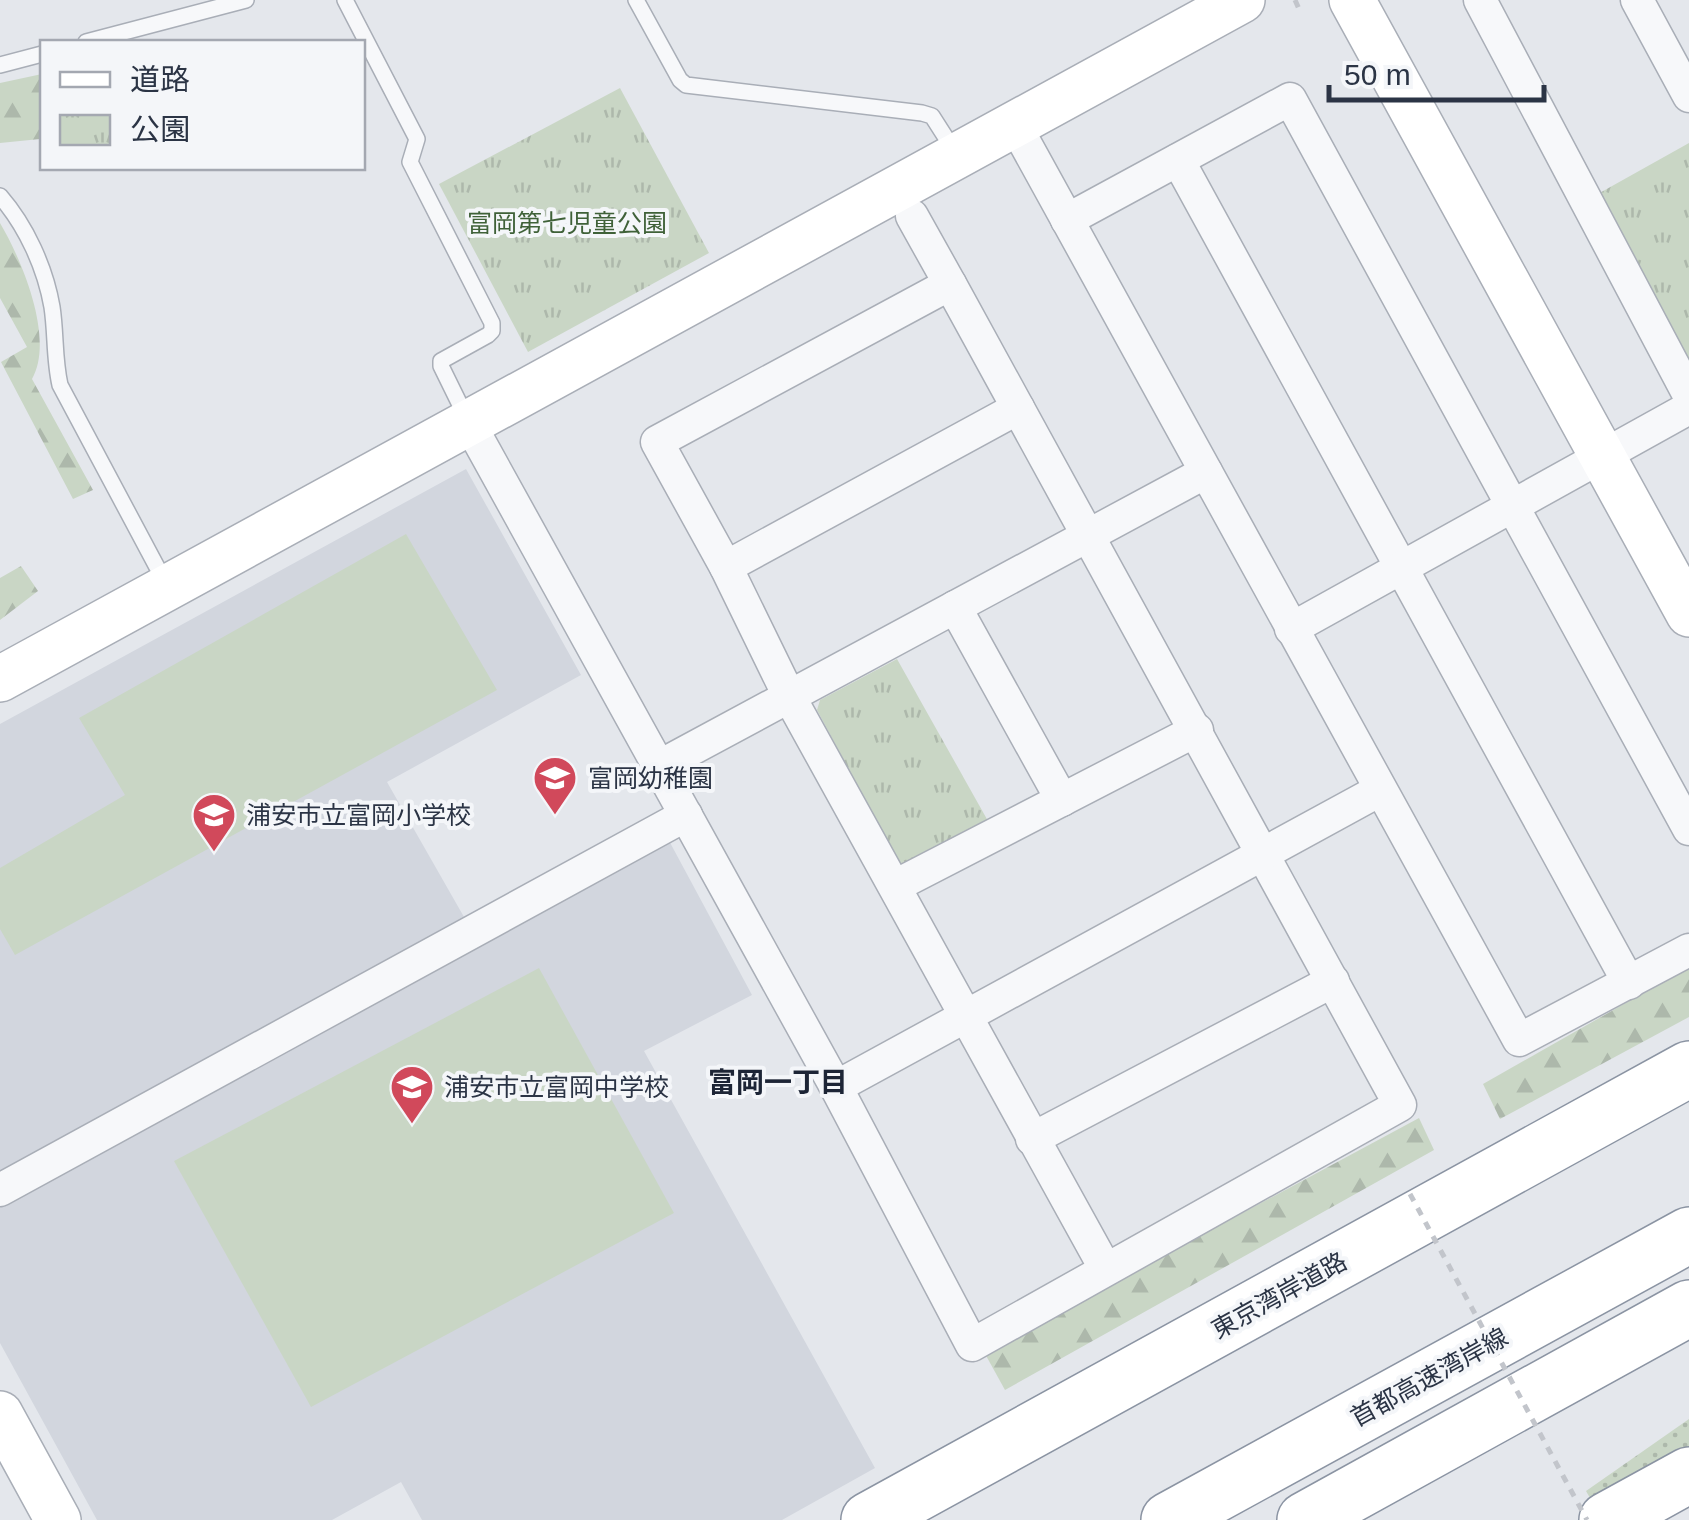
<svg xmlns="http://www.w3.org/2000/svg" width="1689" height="1520" font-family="Arial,'Noto Sans JP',sans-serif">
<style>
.built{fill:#d2d6de}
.grass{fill:url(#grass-dots)}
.forest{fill:url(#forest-firs)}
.park{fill:url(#park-tufts)}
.pitch{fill:#c9d6c5}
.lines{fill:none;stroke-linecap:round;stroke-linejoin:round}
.lane-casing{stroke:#a9aeb7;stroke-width:18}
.street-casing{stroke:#a9aeb7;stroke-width:35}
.secondary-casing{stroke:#a9aeb7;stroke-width:48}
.highway-casing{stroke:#8b94a3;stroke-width:58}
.path{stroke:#c2c5cb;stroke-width:5;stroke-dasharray:8 8;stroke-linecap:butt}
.lane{stroke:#f7f8fa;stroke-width:15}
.street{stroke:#f7f8fa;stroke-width:32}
.secondary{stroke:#fff;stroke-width:45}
.highway{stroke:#fff;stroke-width:55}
.path-bridge{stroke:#c2c5cb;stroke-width:5;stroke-dasharray:8 8;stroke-linecap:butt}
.labels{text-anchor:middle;stroke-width:8;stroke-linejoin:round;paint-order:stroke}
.park-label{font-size:25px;fill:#3f6138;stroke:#f4f6f9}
.poi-label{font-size:25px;fill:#2b3445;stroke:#f4f6f9;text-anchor:start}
.street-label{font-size:25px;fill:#2b3445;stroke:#f4f6f9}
.neighbourhood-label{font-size:28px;font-weight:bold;fill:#1d2536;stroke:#f4f6f9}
</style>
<defs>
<pattern id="grass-dots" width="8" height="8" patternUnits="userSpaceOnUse" patternTransform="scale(2.5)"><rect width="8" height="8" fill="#c9d6c5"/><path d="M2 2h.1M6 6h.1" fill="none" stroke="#adb8ab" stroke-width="1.8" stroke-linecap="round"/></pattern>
<pattern id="forest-firs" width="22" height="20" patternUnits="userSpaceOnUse" patternTransform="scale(2.5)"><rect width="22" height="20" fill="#c9d6c5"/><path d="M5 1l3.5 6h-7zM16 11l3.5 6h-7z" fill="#adb8ab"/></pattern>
<pattern id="park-tufts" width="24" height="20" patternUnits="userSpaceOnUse" patternTransform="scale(2.5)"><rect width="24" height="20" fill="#c9d6c5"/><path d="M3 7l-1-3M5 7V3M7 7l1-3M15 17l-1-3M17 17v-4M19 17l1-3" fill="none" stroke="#adb8ab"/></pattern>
</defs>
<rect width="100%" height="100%" fill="#e4e7ec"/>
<g class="built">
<path d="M 466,469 L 581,675 L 387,782 L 468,924 L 0,1180 L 0,724 Z"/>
<path d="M 667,837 L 752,995 L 644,1051 L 875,1468 L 782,1520 L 422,1520 L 401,1482 L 332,1520 L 97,1520 L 0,1343 L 0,1200 Z"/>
</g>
<path class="grass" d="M 1689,1419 L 1689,1453 L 1594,1505 L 1586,1491 Z"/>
<g class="forest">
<path d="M 42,74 L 40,139 L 0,143 L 0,83 Z"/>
<path d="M 0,223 C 22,260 55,339 32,379 L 93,490 L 73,499 L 1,362 L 27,347 L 0,298 Z"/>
<path d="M 21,566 L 38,591 L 0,620 L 0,578 Z"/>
<path d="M 1689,967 L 1689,1017 L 1500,1119 L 1483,1084 Z"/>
<path d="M 1419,1118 L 1434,1150 L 1005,1390 L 984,1352 Z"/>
</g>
<g class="park">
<path d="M 620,88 L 709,253 L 528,352 L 439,184 Z"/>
<path d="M 1689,143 L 1689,367 L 1596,195 Z"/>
<path d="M 897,659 L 988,821 L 912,866 L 898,862 L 817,710 L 820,700 Z"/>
</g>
<g class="pitch">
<path d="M 406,534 L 497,690 L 15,955 L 0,929 L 0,868 L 125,795 L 79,718 Z"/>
<path d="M 539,968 L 674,1213 L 311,1407 L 174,1161 Z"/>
</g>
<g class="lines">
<defs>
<g id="lane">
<path d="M 345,0 L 417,139 L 410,162 L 492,323 L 492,331 L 488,335 L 441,361 L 441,366 L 466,417"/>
<path d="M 636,0 L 680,80 L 686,85 L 922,113 L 932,116 L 955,152"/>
<path d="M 86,42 L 246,0"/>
<path d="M 0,65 L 42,54"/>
<path d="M 0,196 C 26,226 45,267 52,307 C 56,333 54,359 60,385 L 166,584"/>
</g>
<g id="street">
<path d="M 1480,0 L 1689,395"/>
<path d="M 1637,0 L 1689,96"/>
<path d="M 1015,125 L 1519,1040 L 1689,950"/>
<path d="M 1178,160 L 1629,983"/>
<path d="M 912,216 L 950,284"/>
<path d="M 1067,220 L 1290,99 L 1689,829"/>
<path d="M 469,423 L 836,1087 L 972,1345 L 1400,1105 L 950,284 L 657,442 L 726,567 L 789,696 L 1105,1268"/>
<path d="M 726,567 L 1018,408"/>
<path d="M 955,607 L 1062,800"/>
<path d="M 1291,629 L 1689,408"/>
<path d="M 660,766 L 1206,472"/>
<path d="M 895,886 L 1197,730"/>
<path d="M 836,1087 L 1380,790"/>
<path d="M 1032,1139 L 1333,981"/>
<path d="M 0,1190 L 686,815"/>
</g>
<g id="secondary">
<path d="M 1352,0 L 1689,614"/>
<path d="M 0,679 L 1242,0"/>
<path d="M 0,1414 L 58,1520"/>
</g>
<g id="highway">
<path d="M 869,1520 L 1689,1069"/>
<path d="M 1169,1520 L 1689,1235"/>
<path d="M 1305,1520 L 1689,1308"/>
<path d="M 1607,1520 L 1689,1475"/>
</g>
</defs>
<use href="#lane" class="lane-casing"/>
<use href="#street" class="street-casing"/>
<use href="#secondary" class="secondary-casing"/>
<use href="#highway" class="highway-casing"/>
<path class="path" d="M 1295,0 L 1299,9"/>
<use href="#lane" class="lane"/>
<use href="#street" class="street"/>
<use href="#secondary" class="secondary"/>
<use href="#highway" class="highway"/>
<path class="path-bridge" d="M 1410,1194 L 1587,1520"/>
</g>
<defs>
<symbol id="school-pin" viewBox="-11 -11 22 30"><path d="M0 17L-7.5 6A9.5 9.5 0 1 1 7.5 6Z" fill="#d1495b" stroke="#f4f6f9"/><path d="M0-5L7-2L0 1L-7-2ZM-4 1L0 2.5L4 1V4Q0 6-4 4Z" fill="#fff"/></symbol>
</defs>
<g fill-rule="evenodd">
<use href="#school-pin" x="530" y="753" width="50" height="68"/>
<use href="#school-pin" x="189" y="790" width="50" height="68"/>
<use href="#school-pin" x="387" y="1062" width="50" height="68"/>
</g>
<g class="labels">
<g class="park-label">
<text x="567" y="232">富岡第七児童公園</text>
</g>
<g class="poi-label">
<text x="588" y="787">富岡幼稚園</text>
<text x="246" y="824">浦安市立富岡小学校</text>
<text x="444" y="1096">浦安市立富岡中学校</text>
</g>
<g class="street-label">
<text transform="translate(1279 1295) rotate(-29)" y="9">東京湾岸道路</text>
<text transform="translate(1429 1377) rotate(-29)" y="9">首都高速湾岸線</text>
</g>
<g class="neighbourhood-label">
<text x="778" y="1092">富岡一丁目</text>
</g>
</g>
<rect x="40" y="40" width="325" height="130" fill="#f4f6f9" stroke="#a4a8b1" stroke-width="2.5"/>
<rect x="60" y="72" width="50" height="15" fill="#ffffff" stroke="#a4a8b1" stroke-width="2.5"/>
<text x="130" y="90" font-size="30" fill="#2b3445">道路</text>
<rect x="60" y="115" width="50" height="30" fill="url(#park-tufts)" stroke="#a4a8b1" stroke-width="2.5"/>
<text x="130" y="140" font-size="30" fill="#2b3445">公園</text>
<path d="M1329 85v15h215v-15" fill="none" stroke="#2b3445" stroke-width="5"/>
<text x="1344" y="85" font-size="30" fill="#2b3445" stroke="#f4f6f9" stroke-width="8" paint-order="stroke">50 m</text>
</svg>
